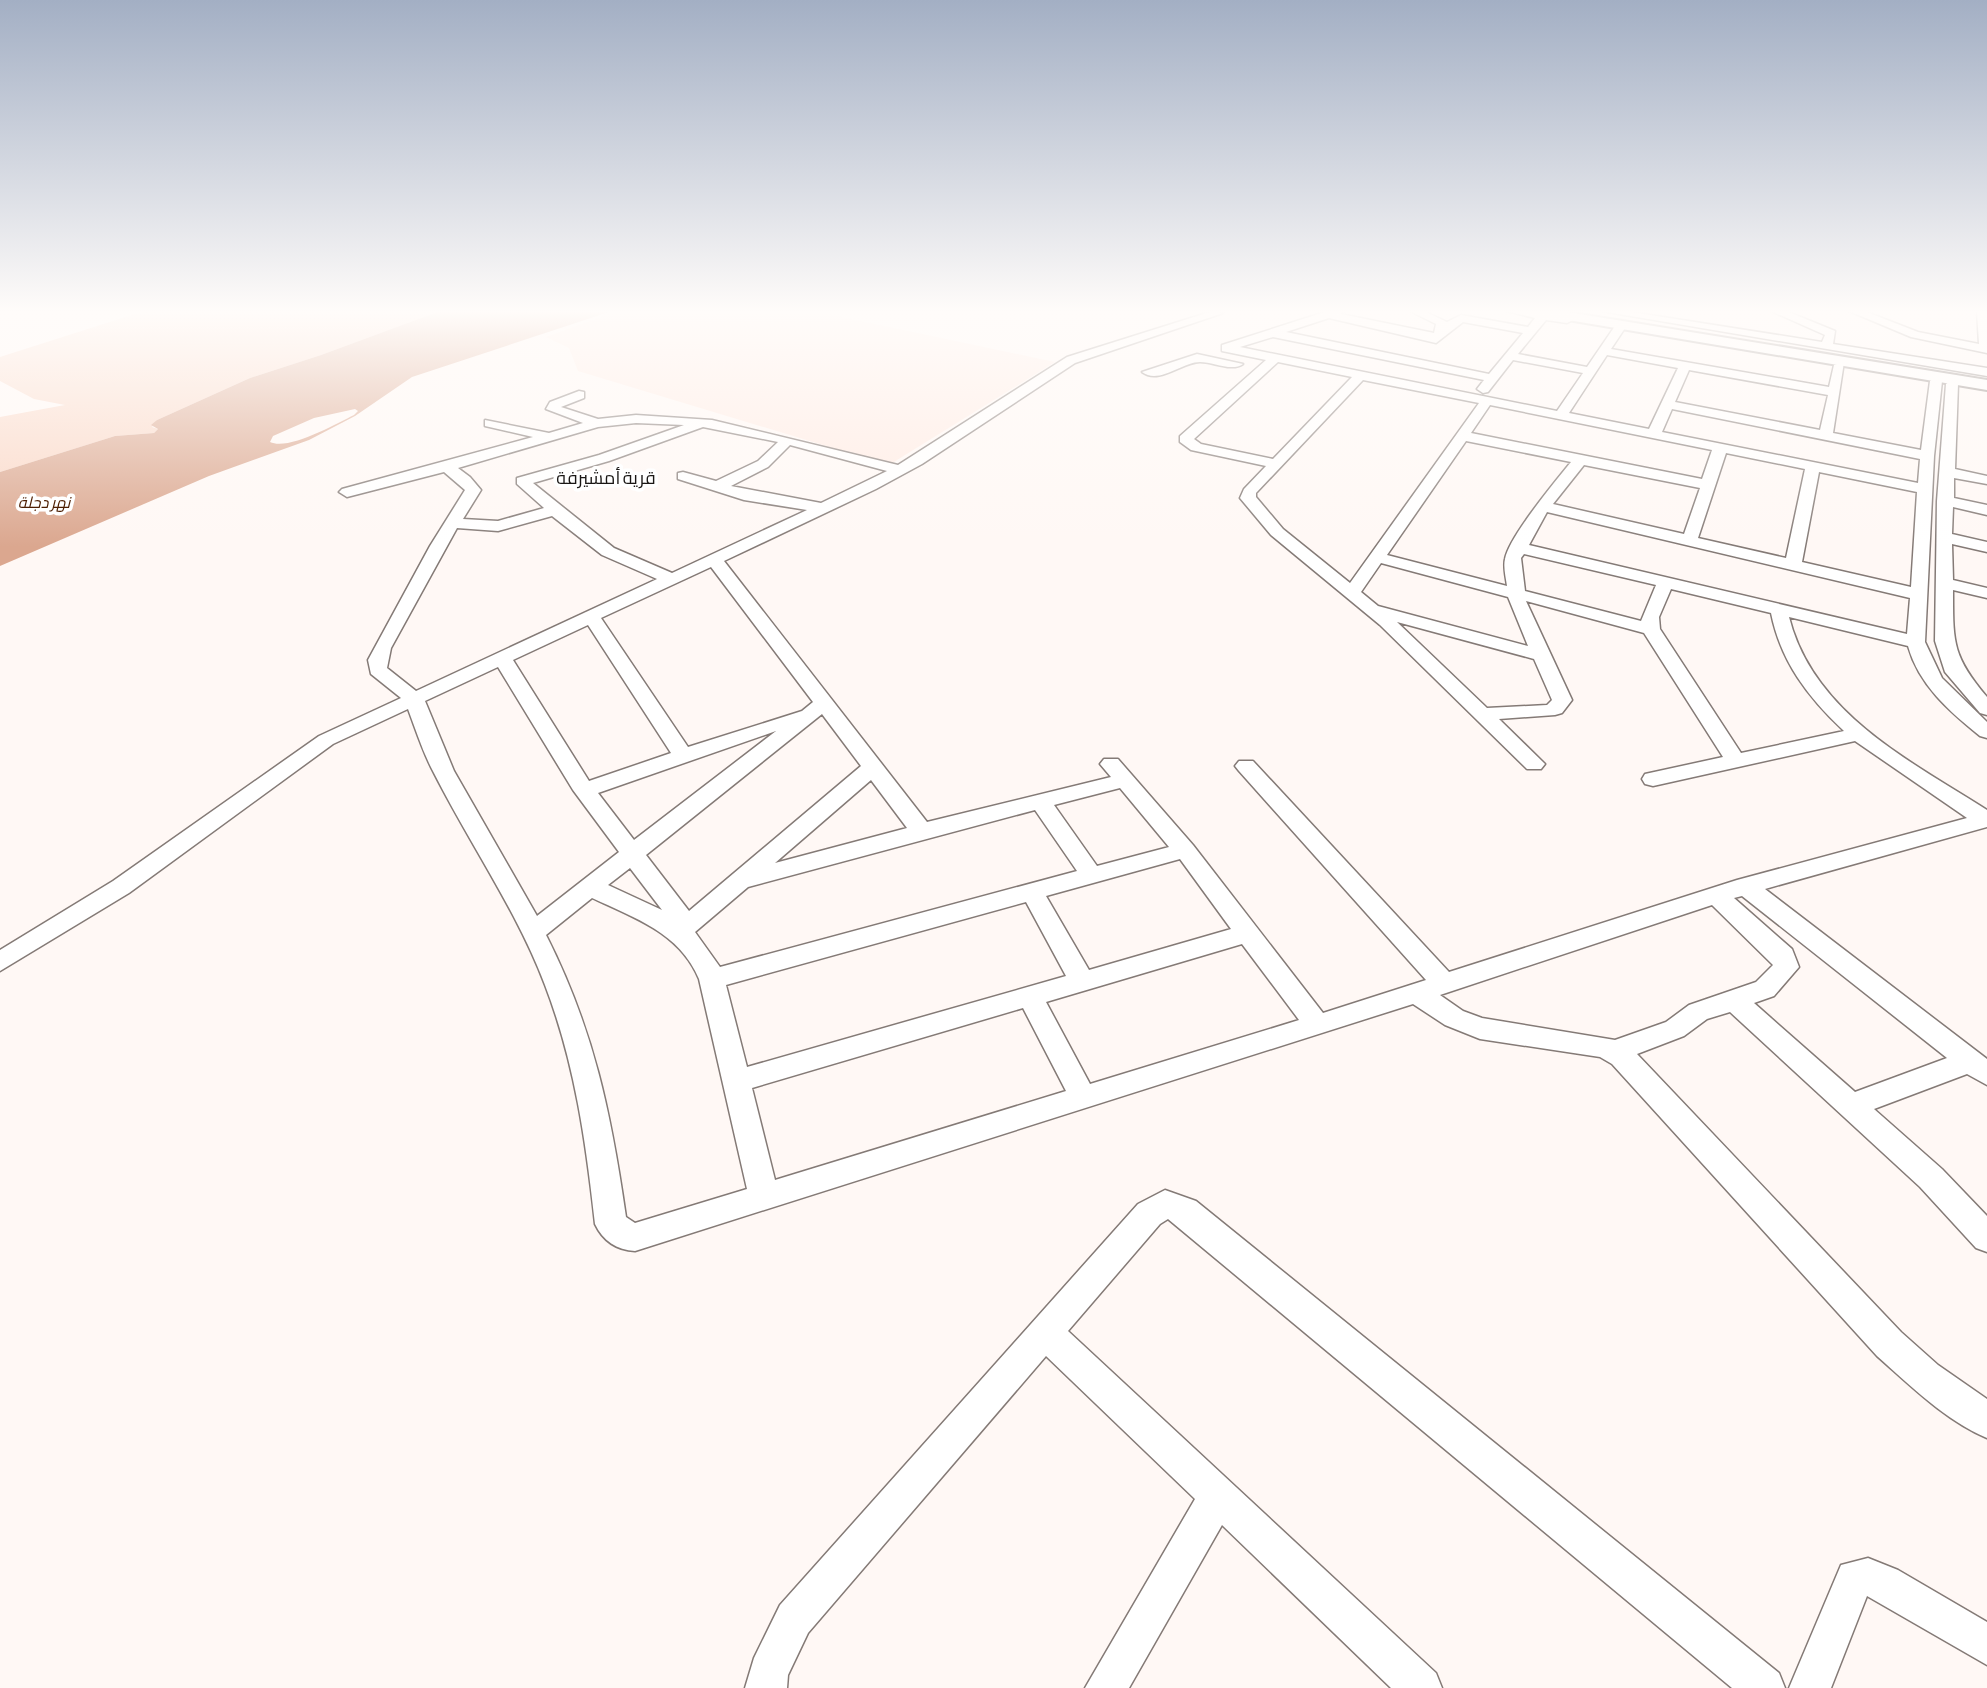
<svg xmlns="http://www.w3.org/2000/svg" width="1987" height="1688" font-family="'Asap Condensed',Cairo,sans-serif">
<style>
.built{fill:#ffebe3}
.green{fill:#fad7c6}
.water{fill:#dba78f;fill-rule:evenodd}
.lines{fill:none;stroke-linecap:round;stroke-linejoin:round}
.minor-casing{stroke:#847a76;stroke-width:3}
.major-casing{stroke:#847a76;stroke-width:4}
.minor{fill:#fff;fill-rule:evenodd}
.major{fill:#fff;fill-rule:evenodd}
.labels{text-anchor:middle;stroke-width:7;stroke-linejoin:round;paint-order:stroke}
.far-water-label{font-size:16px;font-style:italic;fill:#4d1e02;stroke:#fff}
.far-quarter-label{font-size:18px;fill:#1a1715;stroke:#fff}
</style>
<rect width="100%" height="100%" fill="#fff8f5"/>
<path class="built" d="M 618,311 L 814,311 L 1055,362 L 889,465 L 578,371 L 569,348 L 546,337 Z"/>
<path class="green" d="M 144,311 L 440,311 L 321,355 L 250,378 L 157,420 L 152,427 L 158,429 L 154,433 L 115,436 L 0,472 L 0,417 L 65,405 L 34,399 L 0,381 L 0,357 Z"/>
<path class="water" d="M 440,311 L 612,311 L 412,377 L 355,416 L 309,440 L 209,476 L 0,566 L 0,472 L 115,436 L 154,433 L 158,429 L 151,425 L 157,420 L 250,378 L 321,355 ZM 355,409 L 358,411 L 354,415 C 336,424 288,451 270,442 L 273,436 L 314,418 Z"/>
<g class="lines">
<defs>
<g id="minor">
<path d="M 1213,311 L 1223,313 L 1075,363 L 922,464 L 876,489 L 724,561 L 927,822 L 1111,777 L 1100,764 L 1104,759 L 1118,759 L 1193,845 L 1323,1013 L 1426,980 L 1239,771 L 1235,766 L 1239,761 L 1253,761 L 1449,972 L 1737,880 L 1967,818 L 1855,741 L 1653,786 L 1645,784 L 1642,779 L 1645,774 L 1723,757 L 1644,633 L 1526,601 L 1572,700 L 1562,713 L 1555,715 L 1499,719 L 1545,764 L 1541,769 L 1527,769 L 1380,625 L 1271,535 L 1240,498 L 1244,489 L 1266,466 L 1191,450 L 1180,442 L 1180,436 L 1266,360 L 1222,351 L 1222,345 L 1328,311 L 1344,311 L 1341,314 L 1434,333 L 1436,324 L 1410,311 L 1424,311 L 1447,322 L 1461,315 L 1528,327 L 1535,318 L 1506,311 L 1530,311 L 1573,320 L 1567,323 L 1546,320 L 1518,354 L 1587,367 L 1615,326 L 1619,325 L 1625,328 L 1611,349 L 1829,387 L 1834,365 L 1844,362 L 1833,433 L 1921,450 L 1930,381 L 1936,377 L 1942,381 L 1934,456 L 1925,642 L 1942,678 L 1987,722 L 1987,738 L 1980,736 C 1949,711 1919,685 1908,646 L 1789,617 C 1813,713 1910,761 1987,810 L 1987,827 L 1765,889 L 1987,1059 L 1987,1085 L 1967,1074 L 1874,1109 L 1942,1169 L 1987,1216 L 1987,1252 L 1976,1248 L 1920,1187 L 1730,1012 L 1707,1019 L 1684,1036 L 1637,1054 L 1901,1332 L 1938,1365 L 1987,1399 L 1987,1438 C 1946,1421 1910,1385 1877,1356 L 1612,1064 L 1600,1057 L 1480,1039 L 1445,1025 L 1413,1004 L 635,1251 C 617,1250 603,1241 595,1224 C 586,1142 575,1063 545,985 C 517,911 470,844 434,773 C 423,753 416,730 408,709 L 333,744 L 129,893 L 0,971 L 0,950 L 113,881 L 319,736 L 401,698 L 371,674 L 368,660 L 430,546 L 465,490 L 444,472 L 347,497 L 339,492 L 342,489 L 533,437 L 485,426 L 485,420 L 549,433 L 583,423 L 546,409 L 550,402 L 579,391 L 584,392 L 584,398 L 561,407 L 598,419 L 636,415 L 712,420 L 898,465 L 1067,357 ZM 1329,318 L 1436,343 L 1463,322 L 1523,333 L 1489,374 L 1286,332 ZM 1273,337 L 1484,380 L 1477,389 L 1483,393 L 1488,392 L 1513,360 L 1583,373 L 1557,411 L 1240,347 ZM 1607,355 L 1678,368 L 1649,429 L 1569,413 ZM 1278,362 L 1352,377 L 1273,459 L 1201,444 L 1194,439 ZM 1689,370 L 1828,395 L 1820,430 L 1675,402 ZM 1363,380 L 1479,403 L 1350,583 L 1283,529 L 1256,497 L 1256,493 ZM 1490,405 L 1712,450 L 1702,479 L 1471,433 ZM 1672,409 L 1920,459 L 1918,483 L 1662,432 ZM 636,423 L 684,425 L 599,455 L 517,478 L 517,484 L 544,508 L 498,521 L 463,519 L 481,490 L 470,477 L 458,468 L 598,427 ZM 703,427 L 778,442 L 758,461 L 716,481 L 683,472 L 678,473 L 678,479 L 744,500 L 807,510 L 672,573 L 614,548 L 533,483 L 609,461 ZM 1466,441 L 1571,462 C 1554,483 1509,537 1505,559 C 1503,567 1506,578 1507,586 L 1387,555 ZM 790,445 L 887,471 L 821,503 L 731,486 L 768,467 ZM 1726,453 L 1805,469 L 1786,558 L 1698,538 ZM 1584,465 L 1700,488 L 1684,534 L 1553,504 ZM 1819,472 L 1917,492 L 1911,587 L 1802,562 ZM 1547,512 L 1910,598 L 1907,634 L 1529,545 ZM 552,516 L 602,555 L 657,579 L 416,691 L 387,668 L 391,648 L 457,528 L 498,531 ZM 1524,554 L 1656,585 L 1641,621 L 1525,591 L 1521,558 ZM 1381,563 L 1508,597 L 1528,646 L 1378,606 L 1361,592 ZM 711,567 L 813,702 L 802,711 L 688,747 L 601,618 ZM 1671,589 L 1771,613 C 1781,662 1808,697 1844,731 L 1741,753 L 1660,629 L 1659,617 ZM 1397,622 L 1534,659 L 1552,700 L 1547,705 L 1487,708 ZM 588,625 L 671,753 L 589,781 L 513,660 ZM 498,667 L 573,790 L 619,852 L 537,916 L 454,771 L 425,701 ZM 822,714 L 861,766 L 689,911 L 646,855 ZM 776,731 L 634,840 L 598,793 ZM 871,780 L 907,828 L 775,863 ZM 1120,788 L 1169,847 L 1097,866 L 1054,805 ZM 1035,810 L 1077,871 L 720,967 L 695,932 L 748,887 ZM 1180,859 L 1231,929 L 1089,970 L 1046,896 ZM 630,868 L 662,910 L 608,885 ZM 1742,896 L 1947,1058 L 1855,1092 L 1754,1003 L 1774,996 L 1799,967 L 1792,949 L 1734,898 ZM 592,898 C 635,918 680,933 699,979 L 747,1189 L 635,1223 L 626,1217 C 611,1113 594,1030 546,935 ZM 1026,902 L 1066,976 L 747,1067 L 726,985 ZM 1712,905 L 1773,965 L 1756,982 L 1689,1005 L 1666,1022 L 1615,1040 L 1482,1018 L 1463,1011 L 1440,995 ZM 1242,944 L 1299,1020 L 1090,1084 L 1046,1002 ZM 1023,1008 L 1066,1091 L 775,1180 L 752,1088 Z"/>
<path d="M 1601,311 L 1625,311 L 1822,342 L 1825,335 L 1771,311 L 1786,311 L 1835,331 L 1833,344 L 1987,368 L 1987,376 Z"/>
<path d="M 1849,311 L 1864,311 L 1918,332 L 1979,344 L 1977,311 L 1987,311 L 1987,353 L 1911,337 Z"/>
<path d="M 1197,354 L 1243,364 C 1232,372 1213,362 1200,362 C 1182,362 1159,385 1142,372 Z"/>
<path d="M 1952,380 L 1958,384 L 1955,469 L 1987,476 L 1987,484 L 1954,478 L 1954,498 L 1987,505 L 1987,515 L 1953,507 L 1952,534 L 1987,542 L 1987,552 L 1952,544 L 1953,580 L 1987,588 L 1987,598 L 1953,590 C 1953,642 1952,656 1987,697 L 1987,715 L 1980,713 L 1945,672 L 1935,641 L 1937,501 L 1946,384 Z"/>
<path d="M 1165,1190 L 1196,1201 L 1779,1673 L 1785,1688 L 1732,1688 L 1168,1219 L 1160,1224 L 1068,1331 L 1436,1673 L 1442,1688 L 1391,1688 L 1222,1525 L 1129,1688 L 1085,1688 L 1195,1499 L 1046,1356 L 808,1633 L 788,1675 L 787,1688 L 745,1688 L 754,1658 L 780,1605 L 1138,1204 Z"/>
<path d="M 1868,1558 L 1898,1570 L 1987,1622 L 1987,1665 L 1867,1596 L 1831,1688 L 1789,1688 L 1841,1565 Z"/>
</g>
<path id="major" d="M 1531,311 L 1561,311 L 1987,380 L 1987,390 L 1538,315 Z"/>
</defs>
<use href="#minor" class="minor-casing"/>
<use href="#major" class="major-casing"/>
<use href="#minor" class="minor"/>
<use href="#major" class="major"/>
</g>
<linearGradient id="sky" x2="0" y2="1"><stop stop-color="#a3afc4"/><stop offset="0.57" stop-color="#fffcfa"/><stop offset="1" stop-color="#fffcfa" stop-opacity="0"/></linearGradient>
<rect width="1987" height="547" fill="url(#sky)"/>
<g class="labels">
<g class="far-water-label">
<text x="44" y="508">نهر دجلة</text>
</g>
<g class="far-quarter-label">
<text x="606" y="484">قرية أمشيرفة</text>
</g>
</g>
</svg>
